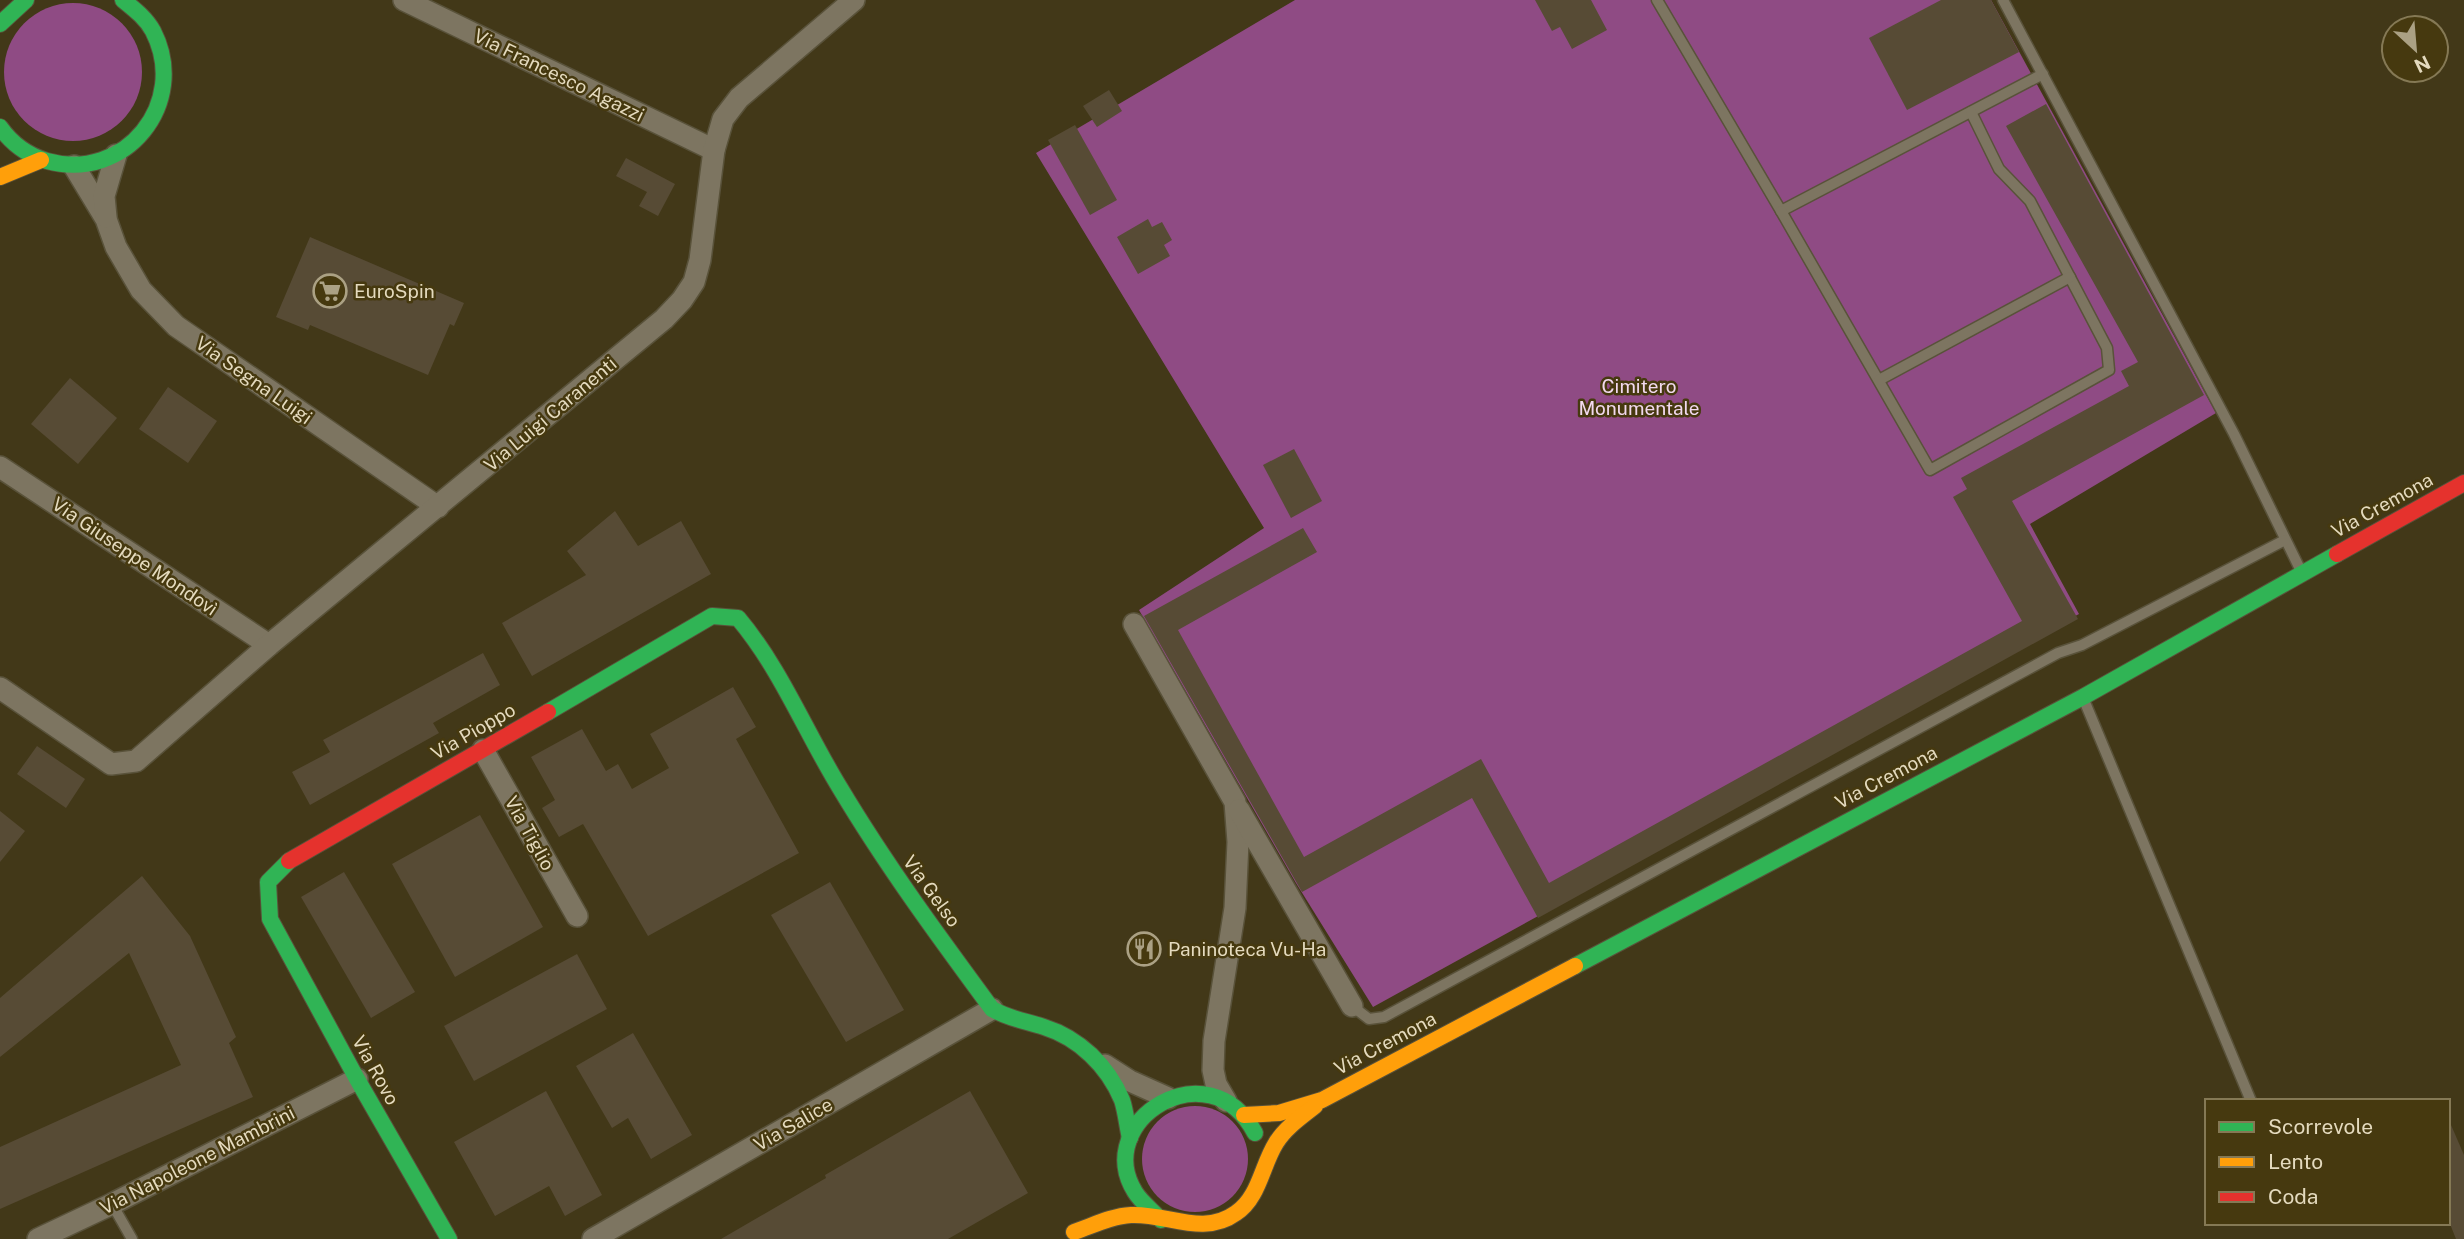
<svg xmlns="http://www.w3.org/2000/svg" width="2464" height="1239" font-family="'Public Sans',sans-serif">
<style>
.green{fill:#8f4b84}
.building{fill:#574b35}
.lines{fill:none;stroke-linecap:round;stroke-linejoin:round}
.lane-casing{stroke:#59523a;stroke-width:13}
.street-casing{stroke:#59523a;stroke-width:24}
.fast-casing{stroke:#59523a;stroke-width:18}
.slow-casing{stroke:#59523a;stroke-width:18}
.jam-casing{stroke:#59523a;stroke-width:18}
.lane{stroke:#7d7561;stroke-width:10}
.street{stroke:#7d7561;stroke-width:21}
.fast{stroke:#30b455;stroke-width:16}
.slow{stroke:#ff9f0a;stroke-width:16}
.jam{stroke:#e5322d;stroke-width:16}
.labels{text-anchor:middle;stroke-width:5;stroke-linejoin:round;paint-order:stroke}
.street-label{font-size:19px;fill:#e4dabe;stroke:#46390f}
.poi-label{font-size:19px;fill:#e4dabe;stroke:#46390f;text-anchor:start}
.park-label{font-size:19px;fill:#f2d9ef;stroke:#46390f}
</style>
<rect width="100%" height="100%" fill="#423818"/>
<g class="green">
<path d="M 1295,0 L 1991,0 L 2216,413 L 2030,524 L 2079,614 L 1550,894 L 1540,915 L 1373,1007 L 1296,883 L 1139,610 L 1264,528 L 1036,153 Z"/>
<circle cx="73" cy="72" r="69"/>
<circle cx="1195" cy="1159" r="53"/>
</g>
<g class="building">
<path d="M 1535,0 L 1591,0 L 1607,30 L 1572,49 L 1560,27 L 1552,31 Z"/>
<path d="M 1941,0 L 1991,0 L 2019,52 L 1907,110 L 1869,38 Z"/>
<path d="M 1109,90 L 1122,111 L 1097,127 L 1083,106 Z"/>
<path d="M 2046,104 L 2204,395 L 2012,501 L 2078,619 L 1538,918 L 1472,798 L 1302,892 L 1144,616 L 1303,528 L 1317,552 L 1178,630 L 1304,857 L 1481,759 L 1549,883 L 2022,621 L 1953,497 L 1967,489 L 1961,478 L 2129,386 L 2121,371 L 2138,362 L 2006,126 Z"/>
<path d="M 1075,125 L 1117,200 L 1090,215 L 1048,140 Z"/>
<path d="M 626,158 L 675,184 L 658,216 L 639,206 L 647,192 L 616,176 Z"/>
<path d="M 1148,219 L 1152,227 L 1162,222 L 1172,240 L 1164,245 L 1170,256 L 1138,274 L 1117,237 Z"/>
<path d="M 310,237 L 464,303 L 454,326 L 450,324 L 428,375 L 310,325 L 308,330 L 276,317 Z"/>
<path d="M 70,378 L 117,418 L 78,464 L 31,424 Z"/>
<path d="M 168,387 L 217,421 L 188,463 L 139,429 Z"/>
<path d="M 1294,449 L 1322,501 L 1291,518 L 1263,465 Z"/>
<path d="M 615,511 L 638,546 L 681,521 L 711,574 L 532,676 L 502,623 L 586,575 L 567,551 Z"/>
<path d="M 483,653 L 500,685 L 433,723 L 439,733 L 310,805 L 292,772 L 330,752 L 323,740 Z"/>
<path d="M 733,687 L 756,727 L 736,739 L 799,853 L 648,936 L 583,824 L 559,837 L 542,808 L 555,800 L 531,757 L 582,729 L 606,771 L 618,764 L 632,789 L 669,768 L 650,734 Z"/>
<path d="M 37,746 L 85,779 L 66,808 L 17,774 Z"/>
<path d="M 0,811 L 25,831 L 0,862 Z"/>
<path d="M 480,815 L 543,927 L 455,977 L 392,864 Z"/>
<path d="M 344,872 L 415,992 L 371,1018 L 301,897 Z"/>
<path d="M 142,876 L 190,936 L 236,1037 L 229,1043 L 253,1097 L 0,1209 L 0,1147 L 181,1065 L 129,953 L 0,1057 L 0,998 Z"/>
<path d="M 830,882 L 904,1010 L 846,1042 L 771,915 Z"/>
<path d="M 577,954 L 607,1009 L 474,1081 L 444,1026 Z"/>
<path d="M 633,1033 L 692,1135 L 651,1159 L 628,1118 L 612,1128 L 576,1066 Z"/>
<path d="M 546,1091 L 602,1195 L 565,1216 L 549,1186 L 495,1216 L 454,1142 Z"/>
<path d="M 970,1091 L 1028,1193 L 948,1239 L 721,1239 L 826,1178 L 825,1175 Z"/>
<path d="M 2448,1118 L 2464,1155 L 2464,1239 L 2456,1239 L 2448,1219 Z"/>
</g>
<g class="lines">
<defs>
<g id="lane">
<path d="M 1657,0 L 1781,211 L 2043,74"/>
<path d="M 2003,0 L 2234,434 L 2301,571"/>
<path d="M 1781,211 L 1930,470 L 2109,370 L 2107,348 L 2030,201 L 1999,169 L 1971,112"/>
<path d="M 1879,380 L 2070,277"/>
<path d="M 2084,700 L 2251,1101"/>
<path d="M 1352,1006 L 1369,1019 L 1384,1017 L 2058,653 L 2082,645 L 2285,540"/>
<path d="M 112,1204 L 132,1239"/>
</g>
<g id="street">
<path d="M 404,0 L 714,150"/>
<path d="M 74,166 L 106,219 L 116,247 L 141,290 L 176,326 L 438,507"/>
<path d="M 106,217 L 104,196 L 116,155"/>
<path d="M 0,467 L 269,645"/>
<path d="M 1134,624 L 1235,802 L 1238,842 L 1235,908 L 1214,1041 L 1213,1070 L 1216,1084 L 1226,1101"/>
<path d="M 0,688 L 111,764 L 136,761 L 269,645 L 664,319 L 682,300 L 694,282 L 700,260 L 714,150 L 723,119 L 739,98 L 854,0"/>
<path d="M 483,750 L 577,916"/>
<path d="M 1239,810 L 1352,1006"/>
<path d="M 1105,1065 L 1130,1081 L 1168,1098"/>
<path d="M 38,1239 L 112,1204 L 357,1079"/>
<path d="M 593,1239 L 992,1009"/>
</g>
<g id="fast">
<path d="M 0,24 L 26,0"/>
<path d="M 0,127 C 12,144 27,155 47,161 C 125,183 190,103 153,31 C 146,18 134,9 123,0"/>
<path d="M 548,712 L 712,616 L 738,618 C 781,669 805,731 840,788 C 886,865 939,937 992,1009 C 1009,1019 1026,1021 1044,1027 C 1079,1038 1108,1066 1122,1100 C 1126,1112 1127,1126 1130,1138"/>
<path d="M 289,861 L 268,882 L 270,919 L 357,1079 L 449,1239"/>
<path d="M 1575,966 L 2083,697 L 2337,554"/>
<path d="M 1161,1220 C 1153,1211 1141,1202 1135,1192 C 1091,1121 1209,1046 1255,1133"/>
</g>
<g id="slow">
<path d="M 0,177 L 41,160"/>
<path d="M 1244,1115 L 1279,1113 L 1322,1100 L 1575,966"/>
<path d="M 1074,1232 C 1092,1226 1111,1216 1131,1215 C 1167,1213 1203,1237 1236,1213 C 1259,1198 1262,1165 1276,1143 C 1285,1128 1301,1117 1315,1106"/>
</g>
<g id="jam">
<path d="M 2337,554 L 2464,483"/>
<path d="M 289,861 L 548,712"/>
</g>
</defs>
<use href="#lane" class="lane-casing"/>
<use href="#street" class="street-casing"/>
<use href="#fast" class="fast-casing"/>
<use href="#slow" class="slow-casing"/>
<use href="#jam" class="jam-casing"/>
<use href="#lane" class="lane"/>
<use href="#street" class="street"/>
<use href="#fast" class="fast"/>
<use href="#slow" class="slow"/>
<use href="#jam" class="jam"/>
</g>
<defs>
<symbol id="supermarket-ring" viewBox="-11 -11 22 22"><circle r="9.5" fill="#46390f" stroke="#aba184" stroke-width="1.5"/><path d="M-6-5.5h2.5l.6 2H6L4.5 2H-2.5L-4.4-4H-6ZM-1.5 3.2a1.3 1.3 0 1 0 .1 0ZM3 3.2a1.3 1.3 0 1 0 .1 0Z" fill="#aba184"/></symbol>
<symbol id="restaurant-ring" viewBox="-11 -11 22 22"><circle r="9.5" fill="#46390f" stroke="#aba184" stroke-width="1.5"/><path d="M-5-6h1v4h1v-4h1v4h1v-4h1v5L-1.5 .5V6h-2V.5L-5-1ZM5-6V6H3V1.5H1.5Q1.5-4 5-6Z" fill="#aba184"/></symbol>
</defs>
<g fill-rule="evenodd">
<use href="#supermarket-ring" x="311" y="272" width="38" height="38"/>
<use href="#restaurant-ring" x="1125" y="930" width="38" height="38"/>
</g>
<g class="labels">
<g class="street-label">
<text transform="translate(559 75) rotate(26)" y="7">Via Francesco Agazzi</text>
<text transform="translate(254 380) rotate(35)" y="7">Via Segna Luigi</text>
<text transform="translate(550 414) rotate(-40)" y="7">Via Luigi Caranenti</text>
<text transform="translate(2382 505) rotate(-29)" y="7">Via Cremona</text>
<text transform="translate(135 556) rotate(34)" y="7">Via Giuseppe Mondovì</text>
<text transform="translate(473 731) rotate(-30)" y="7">Via Pioppo</text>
<text transform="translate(1886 777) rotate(-28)" y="7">Via Cremona</text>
<text transform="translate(530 833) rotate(61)" y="7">Via Tiglio</text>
<text transform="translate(932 891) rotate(54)" y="7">Via Gelso</text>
<text transform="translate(1385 1043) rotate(-28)" y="7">Via Cremona</text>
<text transform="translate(376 1070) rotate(61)" y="7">Via Rovo</text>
<text transform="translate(793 1124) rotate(-30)" y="7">Via Salice</text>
<text transform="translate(197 1160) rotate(-27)" y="7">Via Napoleone Mambrini</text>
</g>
<g class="poi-label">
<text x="354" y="298">EuroSpin</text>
<text x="1168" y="956">Paninoteca Vu-Ha</text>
</g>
<g class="park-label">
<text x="1639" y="393">Cimitero<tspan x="1639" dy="22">Monumentale</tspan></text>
</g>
</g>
<rect x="2205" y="1099" width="245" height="126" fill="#46390f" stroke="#857955" stroke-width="2"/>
<rect x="2219" y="1122" width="35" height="10" fill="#30b455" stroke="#857955" stroke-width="2"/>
<text x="2268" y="1134" font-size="21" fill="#e4dabe">Scorrevole</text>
<rect x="2219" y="1157" width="35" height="10" fill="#ff9f0a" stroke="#857955" stroke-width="2"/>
<text x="2268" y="1169" font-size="21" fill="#e4dabe">Lento</text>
<rect x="2219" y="1192" width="35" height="10" fill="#e5322d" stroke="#857955" stroke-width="2"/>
<text x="2268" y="1204" font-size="21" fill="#e4dabe">Coda</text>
<g transform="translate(2415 49) rotate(154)"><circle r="33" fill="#46390f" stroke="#857955" stroke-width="2"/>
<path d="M0-5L12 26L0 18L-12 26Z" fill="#aba184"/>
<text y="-10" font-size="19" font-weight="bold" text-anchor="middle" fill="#e4dabe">N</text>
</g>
</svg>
